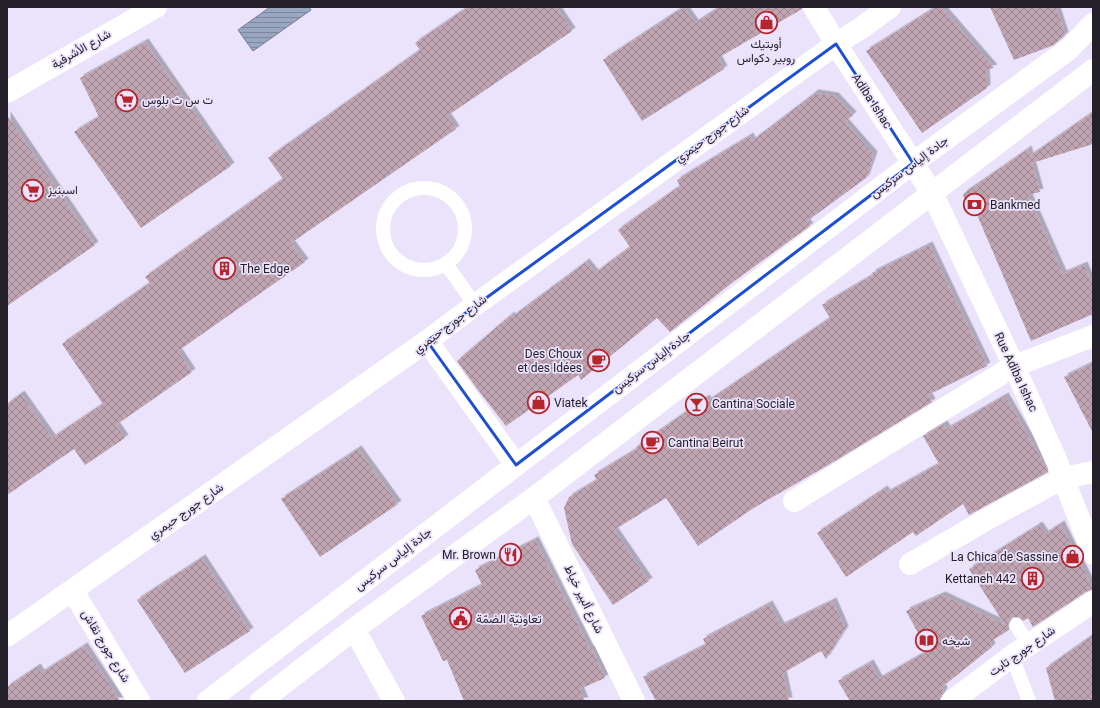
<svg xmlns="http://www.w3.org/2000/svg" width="1100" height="708" font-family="Roboto,Vazirmatn,sans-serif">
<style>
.water{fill:url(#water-rules);stroke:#767e95}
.building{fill:url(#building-cross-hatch);filter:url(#shadow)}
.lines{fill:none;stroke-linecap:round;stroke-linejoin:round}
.lane{stroke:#fff;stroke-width:14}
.street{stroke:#fff;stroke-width:22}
.secondary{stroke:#fff;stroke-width:22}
.marked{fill:none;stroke:#1d4ed8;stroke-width:3;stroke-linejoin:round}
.labels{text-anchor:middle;stroke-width:3.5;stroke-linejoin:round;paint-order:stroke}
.poi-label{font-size:12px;fill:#25212b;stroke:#ebe2fc;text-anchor:start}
.street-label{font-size:12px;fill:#25212b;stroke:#ebe2fc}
</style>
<defs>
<pattern id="water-rules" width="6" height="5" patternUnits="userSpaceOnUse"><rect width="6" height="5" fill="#99a6c2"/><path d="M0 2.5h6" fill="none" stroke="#7d879e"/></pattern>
<pattern id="building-cross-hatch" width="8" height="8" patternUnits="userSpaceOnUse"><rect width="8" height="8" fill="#bfa5b2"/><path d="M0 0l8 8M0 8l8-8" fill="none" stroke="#9b8691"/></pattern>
<filter id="shadow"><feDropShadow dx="3.5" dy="-3.5" stdDeviation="0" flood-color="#0004"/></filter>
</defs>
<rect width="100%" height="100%" fill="#ebe2fc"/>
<path class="water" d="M 270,7 L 309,7 L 311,10 L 253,51 L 238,30 Z"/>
<g class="building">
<path d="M 468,7 L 556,7 L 572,31 L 447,116 L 456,129 L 291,243 L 305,262 L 178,351 L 192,372 L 116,425 L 125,438 L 85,465 L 74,449 L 7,495 L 7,404 L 21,394 L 52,438 L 103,404 L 62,344 L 150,283 L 145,277 L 283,179 L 268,158 L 420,50 L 415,43 Z"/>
<path d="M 684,7 L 695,23 L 720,7 L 802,7 L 802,9 L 718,58 L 724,69 L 642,121 L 603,60 Z"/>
<path d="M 936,7 L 941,7 L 994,68 L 986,70 L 987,88 L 922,133 L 866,51 Z"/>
<path d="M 990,7 L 1056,7 L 1065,35 L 1054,45 L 1014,60 Z"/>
<path d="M 145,42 L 231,166 L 141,228 L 74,132 L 99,117 L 80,78 Z"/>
<path d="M 815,93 L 835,96 L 853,115 L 845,122 L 874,155 L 866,178 L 806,222 L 810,226 L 733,282 L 670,332 L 657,318 L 581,380 L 578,375 L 506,426 L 475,386 L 457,361 L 511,315 L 512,317 L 586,262 L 595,273 L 630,247 L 618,230 L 680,186 L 677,180 L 750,136 L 752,141 Z"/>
<path d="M 1093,112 L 1093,144 L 1032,163 L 1040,192 L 1028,195 L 1063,274 L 1084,265 L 1093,286 L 1093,314 L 1031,341 L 975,210 L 969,212 L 963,194 L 1028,149 L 1030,156 Z"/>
<path d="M 7,115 L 95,245 L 7,306 Z"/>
<path d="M 929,245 L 987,366 L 928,395 L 932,402 L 830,464 L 752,509 L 698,546 L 666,498 L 614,530 L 649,581 L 613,605 L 572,544 L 564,508 L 569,497 L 597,480 L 594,475 L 637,449 L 636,447 L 706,398 L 708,401 L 830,318 L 822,305 L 873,275 L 872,273 Z"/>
<path d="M 1093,363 L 1093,433 L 1064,377 Z"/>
<path d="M 1005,396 L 1046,467 L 1048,472 L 969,515 L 963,504 L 916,536 L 913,532 L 846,577 L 817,533 L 884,489 L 887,493 L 939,464 L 923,436 L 944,424 L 947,429 Z"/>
<path d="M 358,449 L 398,504 L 320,557 L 281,499 Z"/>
<path d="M 1061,524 L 1093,589 L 1086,592 L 1033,627 L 1028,618 L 1023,621 L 1020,618 L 1016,617 L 1011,618 L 1008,622 L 1008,625 L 1009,630 L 990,642 L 992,647 L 942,687 L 944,691 L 941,696 L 940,701 L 850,701 L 838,681 L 870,663 L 879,679 L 928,651 L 906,611 L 942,595 L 1005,625 L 969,569 L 1039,525 L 1045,534 Z"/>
<path d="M 535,540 L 590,649 L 592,649 L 605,678 L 580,689 L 585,701 L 464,701 L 447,660 L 443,661 L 421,616 L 482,585 L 475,570 Z"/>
<path d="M 202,558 L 250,631 L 185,673 L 137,600 Z"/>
<path d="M 833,601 L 845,629 L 826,659 L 821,651 L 783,673 L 789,701 L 656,701 L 643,677 L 706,645 L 703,639 L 769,604 L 781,626 Z"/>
<path d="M 1093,635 L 1093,701 L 1055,701 L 1046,668 Z"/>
<path d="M 84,646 L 120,701 L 7,701 L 7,687 L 37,667 L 41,673 Z"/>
</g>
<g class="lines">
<g class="lane">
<circle cx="424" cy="229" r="41"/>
<path d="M 446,264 L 475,305"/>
<path d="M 1016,625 L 1029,645"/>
<path d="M 1012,656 L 1029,701"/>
</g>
<g class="street">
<path d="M 427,341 L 516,465"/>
<path d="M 534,498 L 634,701"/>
<path d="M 794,501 L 1014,366 L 1093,336"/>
<path d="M 910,564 L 989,518 L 1063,478 L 1093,472"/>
<path d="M 73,591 L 139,701"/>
<path d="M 354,629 L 394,701"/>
<path d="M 7,636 L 427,341 L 475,305 L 836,44 L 861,28 L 890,7"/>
<path d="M 952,701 L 1012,656 L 1093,602"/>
</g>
<g class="secondary">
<path d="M 814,7 L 836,44 L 932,193 L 1014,366 L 1058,464 L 1063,478 L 1093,554"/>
<path d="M 7,92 L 156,7"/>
<path d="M 208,701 L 516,465 L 913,163 L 1069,49 L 1093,24"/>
<path d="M 261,701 L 354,629 L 534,498 L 1093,70"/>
</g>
</g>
<path class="marked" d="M 836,44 L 913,163 L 516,465 L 427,341 Z"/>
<defs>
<symbol id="shop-ring" viewBox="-11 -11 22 22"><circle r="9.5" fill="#ebe2fc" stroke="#b5252b" stroke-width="1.5"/><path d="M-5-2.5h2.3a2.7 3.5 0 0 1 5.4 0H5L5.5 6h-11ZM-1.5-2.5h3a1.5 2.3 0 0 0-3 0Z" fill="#b5252b"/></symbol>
<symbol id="supermarket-ring" viewBox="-11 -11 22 22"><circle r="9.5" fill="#ebe2fc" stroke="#b5252b" stroke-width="1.5"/><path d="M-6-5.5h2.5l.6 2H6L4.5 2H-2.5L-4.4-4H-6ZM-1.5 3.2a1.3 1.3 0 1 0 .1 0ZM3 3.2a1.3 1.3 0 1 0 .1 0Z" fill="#b5252b"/></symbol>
<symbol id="bank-ring" viewBox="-11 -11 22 22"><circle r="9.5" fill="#ebe2fc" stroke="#b5252b" stroke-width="1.5"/><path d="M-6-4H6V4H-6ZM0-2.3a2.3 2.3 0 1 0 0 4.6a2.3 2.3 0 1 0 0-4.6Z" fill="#b5252b"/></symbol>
<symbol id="building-ring" viewBox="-11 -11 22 22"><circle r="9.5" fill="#ebe2fc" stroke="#b5252b" stroke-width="1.5"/><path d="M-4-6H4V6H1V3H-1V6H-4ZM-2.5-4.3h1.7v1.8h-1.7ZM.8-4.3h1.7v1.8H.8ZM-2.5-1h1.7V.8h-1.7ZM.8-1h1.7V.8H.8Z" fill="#b5252b"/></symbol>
<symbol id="cafe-ring" viewBox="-11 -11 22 22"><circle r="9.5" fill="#ebe2fc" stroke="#b5252b" stroke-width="1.5"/><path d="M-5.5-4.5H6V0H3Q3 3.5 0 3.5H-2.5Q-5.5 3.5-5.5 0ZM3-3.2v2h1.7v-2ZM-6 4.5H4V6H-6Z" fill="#b5252b"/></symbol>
<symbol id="bar-ring" viewBox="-11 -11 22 22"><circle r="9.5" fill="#ebe2fc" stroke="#b5252b" stroke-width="1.5"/><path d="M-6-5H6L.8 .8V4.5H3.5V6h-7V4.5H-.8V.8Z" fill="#b5252b"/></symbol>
<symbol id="restaurant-ring" viewBox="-11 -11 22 22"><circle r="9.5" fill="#ebe2fc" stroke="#b5252b" stroke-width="1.5"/><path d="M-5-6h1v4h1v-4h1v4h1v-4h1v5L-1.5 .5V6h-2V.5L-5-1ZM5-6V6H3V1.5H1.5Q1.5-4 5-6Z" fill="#b5252b"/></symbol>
<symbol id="civic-ring" viewBox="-11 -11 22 22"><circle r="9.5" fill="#ebe2fc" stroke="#b5252b" stroke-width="1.5"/><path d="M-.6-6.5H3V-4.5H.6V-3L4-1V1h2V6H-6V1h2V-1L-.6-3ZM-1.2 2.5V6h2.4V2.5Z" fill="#b5252b"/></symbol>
<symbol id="library-ring" viewBox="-11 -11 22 22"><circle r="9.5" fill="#ebe2fc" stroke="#b5252b" stroke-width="1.5"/><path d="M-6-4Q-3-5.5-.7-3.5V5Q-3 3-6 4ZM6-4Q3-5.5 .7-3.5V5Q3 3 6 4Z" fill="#b5252b"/></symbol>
</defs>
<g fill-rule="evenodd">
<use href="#shop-ring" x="754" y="10" width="25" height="25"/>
<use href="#supermarket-ring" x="114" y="88" width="25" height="25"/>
<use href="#supermarket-ring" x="20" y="178" width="25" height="25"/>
<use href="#bank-ring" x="962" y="192" width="25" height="25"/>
<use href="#building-ring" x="212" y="256" width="25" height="25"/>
<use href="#cafe-ring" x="586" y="348" width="25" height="25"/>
<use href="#shop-ring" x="526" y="390" width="25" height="25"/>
<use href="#bar-ring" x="684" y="392" width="25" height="25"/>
<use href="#cafe-ring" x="640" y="430" width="25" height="25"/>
<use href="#restaurant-ring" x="498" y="542" width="25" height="25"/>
<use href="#shop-ring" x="1060" y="544" width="25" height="25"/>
<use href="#building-ring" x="1020" y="566" width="25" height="25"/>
<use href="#civic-ring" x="448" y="606" width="25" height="25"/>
<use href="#library-ring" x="914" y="628" width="25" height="25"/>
</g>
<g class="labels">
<g class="poi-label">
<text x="766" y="48" text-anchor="middle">أوبتيك<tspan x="766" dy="14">روبير دكواس</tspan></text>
<text x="142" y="104">ت س ث بلوس</text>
<text x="48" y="194">اسبنيز</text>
<text x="990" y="209">Bankmed</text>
<text x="240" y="273">The Edge</text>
<text x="582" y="358" text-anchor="end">Des Choux<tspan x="582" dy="14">et des Idées</tspan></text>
<text x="554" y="407">Viatek</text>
<text x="712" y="408">Cantina Sociale</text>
<text x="668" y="447">Cantina Beirut</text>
<text x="496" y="559" text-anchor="end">Mr. Brown</text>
<text x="1058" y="561" text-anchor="end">La Chica de Sassine</text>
<text x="1016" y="583" text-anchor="end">Kettaneh 442</text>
<text x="476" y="623">تعاونيّة الضمّة</text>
<text x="942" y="645">شيخه</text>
</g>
<g class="street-label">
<text transform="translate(81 49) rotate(-30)" y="4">شارع الأشرفية</text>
<text transform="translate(872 101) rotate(57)" y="4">Adiba Ishac</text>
<text transform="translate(712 134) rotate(-36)" y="4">شارع جورج حيمري</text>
<text transform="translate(909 167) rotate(-37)" y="4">جادة إلياس سركيس</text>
<text transform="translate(450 324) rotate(-37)" y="4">شارع جورج حيمري</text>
<text transform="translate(651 362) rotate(-37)" y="4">جادة إلياس سركيس</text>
<text transform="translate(1016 372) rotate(65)" y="4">Rue Adiba Ishac</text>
<text transform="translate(186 511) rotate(-35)" y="4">شارع جورج حيمري</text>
<text transform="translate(393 559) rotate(-38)" y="4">جادة إلياس سركيس</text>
<text transform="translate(584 599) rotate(64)" y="4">شارع ألبير خياط</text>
<text transform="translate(106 646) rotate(59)" y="4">شارع جورج نقاش</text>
<text transform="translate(1022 651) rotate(-35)" y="4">شارع جورج تابت</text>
</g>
</g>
<rect width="1100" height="708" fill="none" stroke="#25212b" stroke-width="16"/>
</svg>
